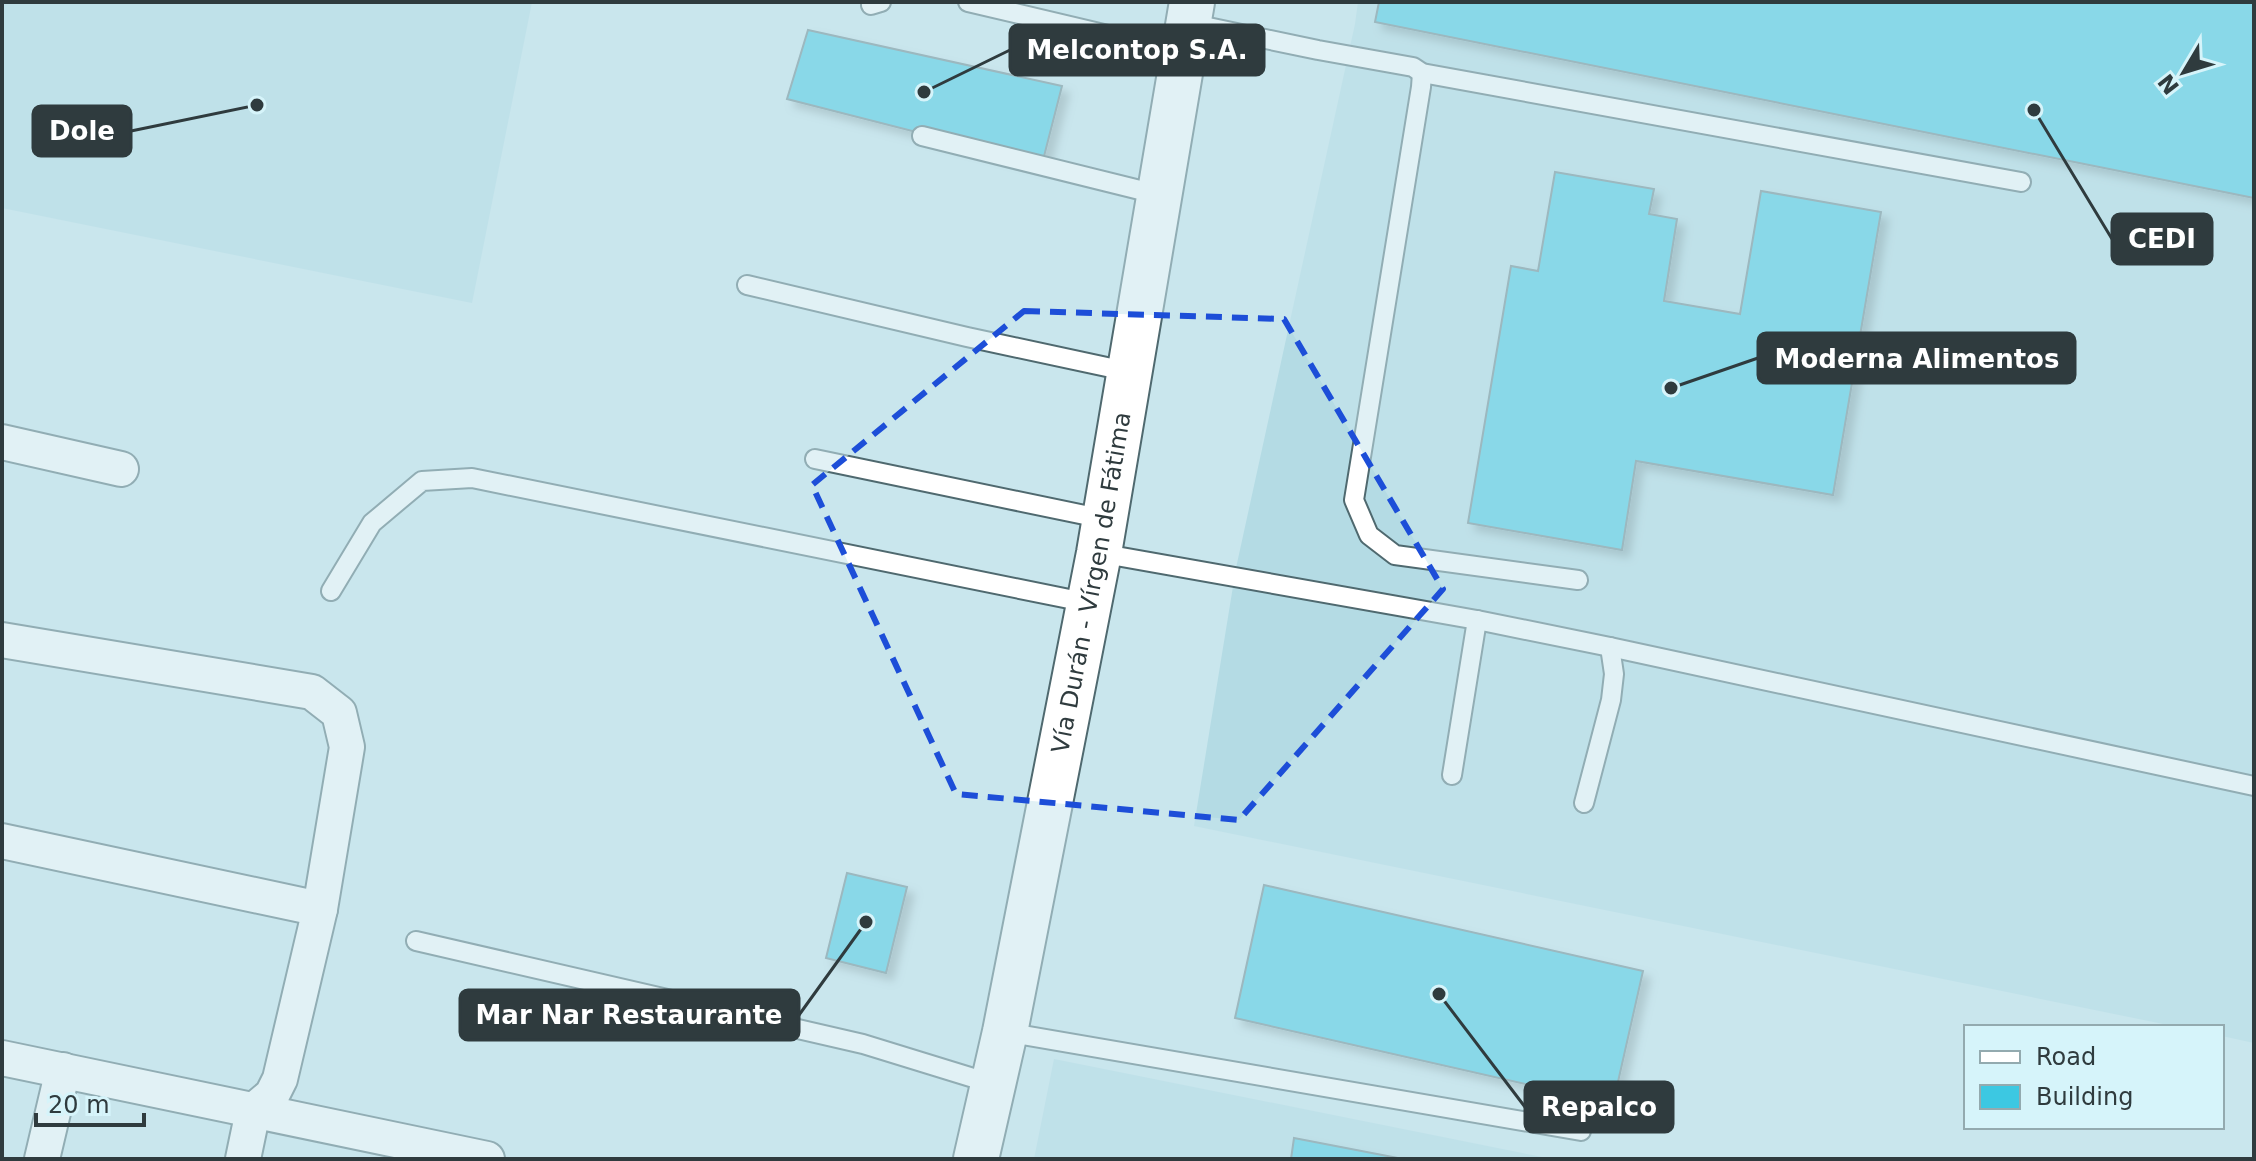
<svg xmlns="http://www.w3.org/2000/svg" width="2256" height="1161" font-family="'DejaVu Sans',sans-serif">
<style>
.built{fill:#b4dbe4}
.building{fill:#3cc8e2;stroke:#668087;stroke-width:2;filter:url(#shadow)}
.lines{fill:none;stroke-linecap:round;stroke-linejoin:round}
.service-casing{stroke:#4f696f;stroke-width:22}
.minor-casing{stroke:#4f696f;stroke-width:38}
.primary-casing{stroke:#4f696f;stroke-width:48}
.service{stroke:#fff;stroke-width:18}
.minor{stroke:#fff;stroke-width:34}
.primary{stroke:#fff;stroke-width:44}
.marked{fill:none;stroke:#1d4ed8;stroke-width:6;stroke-dasharray:16 10;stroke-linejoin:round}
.labels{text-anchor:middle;stroke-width:6;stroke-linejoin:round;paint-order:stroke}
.street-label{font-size:24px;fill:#2f3b3e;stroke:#d6f4fa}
.leader{fill:none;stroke:#2f3b3e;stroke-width:3}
.callout-dot{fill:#2f3b3e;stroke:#d6f4fa;stroke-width:3}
.callout{fill:#2f3b3e;stroke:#2f3b3e;stroke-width:3}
.callout-label{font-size:26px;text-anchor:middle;font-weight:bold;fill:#fff}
</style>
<defs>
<filter id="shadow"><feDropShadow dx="7" dy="7" stdDeviation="4" flood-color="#0004"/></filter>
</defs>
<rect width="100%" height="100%" fill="#c9e6ed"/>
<g class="built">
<path d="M 2,2 L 532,2 L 472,303 L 2,208 Z"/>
<path d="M 1358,2 L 2254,2 L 2254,1043 L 2222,1036 L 2222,1027 L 2178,1027 L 1194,826 L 1236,568 L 1355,24 Z"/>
<path d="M 1054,1059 L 1552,1159 L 1034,1159 Z"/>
</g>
<g class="building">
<path d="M 1379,2 L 2254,2 L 2254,198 L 1375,22 Z"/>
<path d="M 808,30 L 1062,86 L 1042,164 L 787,99 Z"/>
<path d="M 1555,172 L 1654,189 L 1649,214 L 1677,219 L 1664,301 L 1740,314 L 1761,191 L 1881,212 L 1833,495 L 1636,461 L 1622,550 L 1468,523 L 1511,266 L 1538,271 Z"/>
<path d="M 847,873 L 907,887 L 886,973 L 826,958 Z"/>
<path d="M 1264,885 L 1643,971 L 1613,1104 L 1235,1018 Z"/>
<path d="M 1294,1138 L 1403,1159 L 1291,1159 Z"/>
</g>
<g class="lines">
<defs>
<g id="service">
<path d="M 968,2 L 1184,53"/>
<path d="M 871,5 L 881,2"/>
<path d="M 1189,23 L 1318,50 L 1413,67 L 1422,73 L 2021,182"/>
<path d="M 1422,73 L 1421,87 L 1354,500 L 1369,535 L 1395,555 L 1578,580"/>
<path d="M 922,136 L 1160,195"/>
<path d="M 747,285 L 967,337 L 1130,372"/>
<path d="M 815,459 L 1104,519"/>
<path d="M 1099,553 L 1477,620 L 1610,647 L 2254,786"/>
<path d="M 331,591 L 372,523 L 422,481 L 472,478 L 1089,603"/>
<path d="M 1452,775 L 1477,620"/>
<path d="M 1584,803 L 1611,700 L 1614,674 L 1610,647"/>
<path d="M 416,941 L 863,1044 L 993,1084"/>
<path d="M 1005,1032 L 1581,1131"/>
</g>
<g id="minor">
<path d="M 2,442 L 121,469"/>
<path d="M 2,640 L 312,692 L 339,713 L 347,747 L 320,909 L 280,1079 L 272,1095 L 253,1111 L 243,1159"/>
<path d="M 2,841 L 320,909"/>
<path d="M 2,1058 L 487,1159"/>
<path d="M 42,1159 L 63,1070"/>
</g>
<g id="primary">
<path id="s1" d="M 976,1159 L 1005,1032 L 1099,553 L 1192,2"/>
</g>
</defs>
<use href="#service" class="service-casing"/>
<use href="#minor" class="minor-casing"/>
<use href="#primary" class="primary-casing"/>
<use href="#service" class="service"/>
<use href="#minor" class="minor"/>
<use href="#primary" class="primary"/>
</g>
<path d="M0 0H2256V1161H0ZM 1024,311 L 1284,319 L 1443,589 L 1239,820 L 956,794 L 812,485 Z" fill="#c9e6ed" fill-opacity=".55" fill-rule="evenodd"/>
<path class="marked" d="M 1024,311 L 1284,319 L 1443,589 L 1239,820 L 956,794 L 812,485 Z"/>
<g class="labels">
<g class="street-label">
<text dy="8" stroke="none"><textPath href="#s1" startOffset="588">Vía Durán - Vírgen de Fátima</textPath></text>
</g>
</g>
<path class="leader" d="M924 92L1010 50M257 105L131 131M2034 110L2112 239M1671 388L1758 358M866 922L799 1015M1439 994L1525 1107"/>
<g class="callout-dot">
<circle cx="924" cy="92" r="8"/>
<circle cx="257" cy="105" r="8"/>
<circle cx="2034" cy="110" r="8"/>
<circle cx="1671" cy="388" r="8"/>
<circle cx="866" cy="922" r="8"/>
<circle cx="1439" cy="994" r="8"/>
</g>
<g class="callout">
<rect x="1010" y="25" width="254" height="50" rx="8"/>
<rect x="33" y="106" width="98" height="50" rx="8"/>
<rect x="2112" y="214" width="100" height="50" rx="8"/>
<rect x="1758" y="333" width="317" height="50" rx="8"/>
<rect x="460" y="990" width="339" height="50" rx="8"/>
<rect x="1525" y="1082" width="148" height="50" rx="8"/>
</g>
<g class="callout-label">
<text x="1137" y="59">Melcontop S.A.</text>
<text x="82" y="140">Dole</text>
<text x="2162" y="248">CEDI</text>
<text x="1917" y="368">Moderna Alimentos</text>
<text x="629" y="1024">Mar Nar Restaurante</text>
<text x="1599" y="1116">Repalco</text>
</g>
<rect width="2256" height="1161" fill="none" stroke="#2f3b3e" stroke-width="8"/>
<rect x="1964" y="1025" width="260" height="104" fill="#d6f4fa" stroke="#93aaaf" stroke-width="2"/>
<rect x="1980" y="1051" width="40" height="12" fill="#ffffff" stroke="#93aaaf" stroke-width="2"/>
<text x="2036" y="1065" font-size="24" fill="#2f3b3e">Road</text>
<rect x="1980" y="1085" width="40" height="24" fill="#3cc8e2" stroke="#93aaaf" stroke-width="2"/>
<text x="2036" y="1105" font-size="24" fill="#2f3b3e">Building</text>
<g transform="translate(2184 72) rotate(232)" stroke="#d6f4fa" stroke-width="6" paint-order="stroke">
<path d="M0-6L14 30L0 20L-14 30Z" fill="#2f3b3e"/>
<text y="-12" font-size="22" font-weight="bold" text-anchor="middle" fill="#2f3b3e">N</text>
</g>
<path d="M36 1113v12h108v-12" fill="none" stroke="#2f3b3e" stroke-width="4"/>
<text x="48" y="1113" font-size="24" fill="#2f3b3e" stroke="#d6f4fa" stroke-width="6" paint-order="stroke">20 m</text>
</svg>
